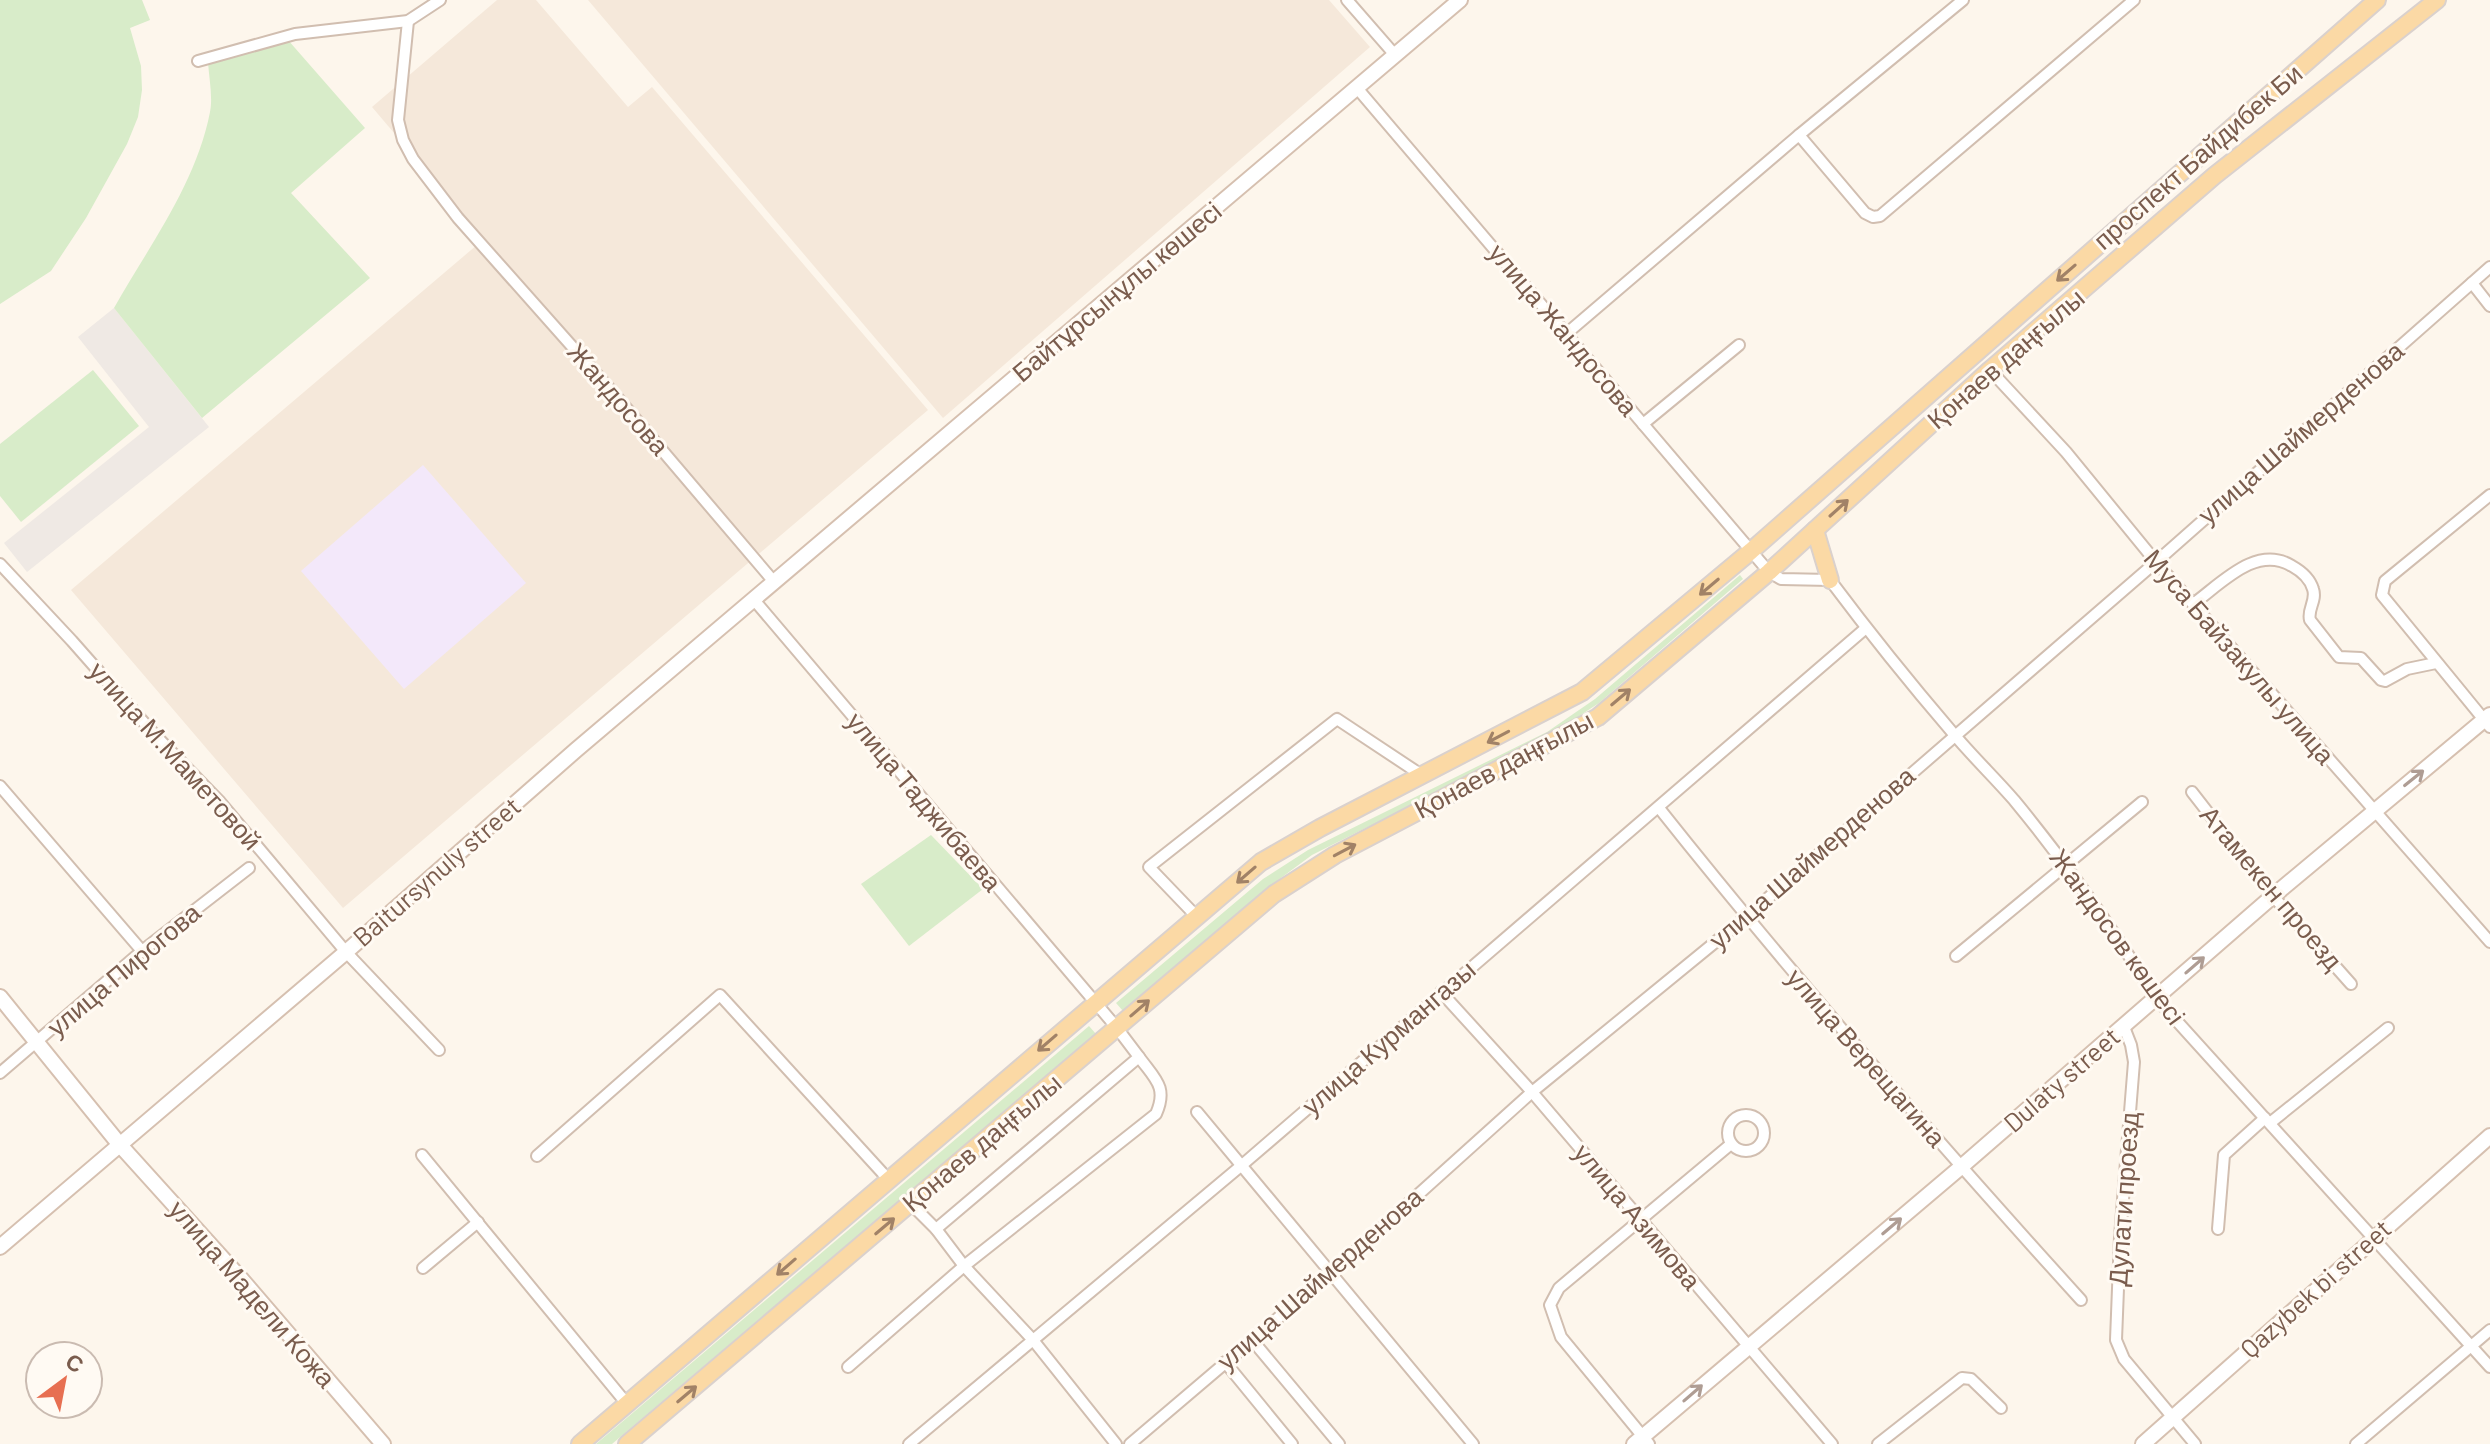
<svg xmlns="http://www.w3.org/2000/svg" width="2490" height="1444" font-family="Barlow,sans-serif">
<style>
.residential{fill:#f5e8da}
.industrial{fill:#efe9e4}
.education{fill:#f3e8fa}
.green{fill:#d8ecc9}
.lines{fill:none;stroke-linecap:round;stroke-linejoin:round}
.street-casing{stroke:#d1beb0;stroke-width:14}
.secondary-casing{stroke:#d6c0b0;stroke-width:18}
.primary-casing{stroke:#dad1cd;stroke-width:20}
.street{stroke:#fff;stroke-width:10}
.secondary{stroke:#fff;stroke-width:14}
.primary{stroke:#fbd9a5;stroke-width:16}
.oneway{stroke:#a18267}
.oneway2{stroke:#af9d94}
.labels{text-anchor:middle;stroke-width:6;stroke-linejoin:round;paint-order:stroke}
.street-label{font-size:26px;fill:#7a5c4d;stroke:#fffaf3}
</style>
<rect width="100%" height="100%" fill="#fdf6ec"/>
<g class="residential">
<path d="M 497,0 L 536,0 L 628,107 L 652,87 L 928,410 L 343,908 L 71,590 L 484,239 L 372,107 Z"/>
<path d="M 588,0 L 1329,0 L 1370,47 L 943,418 Z"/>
</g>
<path class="industrial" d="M 114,308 L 209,427 L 27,572 L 4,543 L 149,427 L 78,337 Z"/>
<path class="education" d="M 423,465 L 526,583 L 404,689 L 301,571 Z"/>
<g class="green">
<path d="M 0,0 L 142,0 L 150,20 L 130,28 L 141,66 L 142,90 L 138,117 L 127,144 L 86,218 L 51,271 L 0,304 Z"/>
<path d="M 288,40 L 365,128 L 291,193 L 370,278 L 202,418 L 114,308 C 149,246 196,184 210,112 C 213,97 209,78 208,62 Z"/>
<path d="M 93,370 L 139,426 L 21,522 L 0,496 L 0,444 Z"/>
<path d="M 1740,575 L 1743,579 L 1599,703 L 1549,736 L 1312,855 L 1270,886 L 1123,1011 L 1116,1003 L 1263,879 L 1308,850 L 1547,732 L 1595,699 Z"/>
<path d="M 931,835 L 983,889 L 909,946 L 861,884 Z"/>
<path d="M 1089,1026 L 1096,1034 L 612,1444 L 596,1444 Z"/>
</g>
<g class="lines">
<defs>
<g id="street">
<path d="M 1347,0 L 1395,55"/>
<path d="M 408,21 L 398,120 L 403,140 L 413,159 L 458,218 L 616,396 L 775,583"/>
<path d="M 198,61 L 295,34 L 408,21 L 440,0"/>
<path d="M 1357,88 L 1769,572 L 1781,579 L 1830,580 C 1869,632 1910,683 1952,732 C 1972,756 1994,777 2014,800 C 2066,863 2113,929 2156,998 L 2490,1367"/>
<path d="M 1799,135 L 1963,0"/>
<path d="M 2472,283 L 2490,306"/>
<path d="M 1566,334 L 1799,135 L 1865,213 L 1873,217 L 1880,216 L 2134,0"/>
<path d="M 1990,370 L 2066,452 L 2156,562 L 2490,942"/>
<path d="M 1643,424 L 1739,345"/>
<path d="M 2490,495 L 2385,581 L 2382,595 L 2490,727"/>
<path d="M 0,564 L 72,641 L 154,734 L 220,802 L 346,952 L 439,1050"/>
<path d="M 755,601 L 1117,1028 L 1139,1057 L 936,1229"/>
<path d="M 2193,604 C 2221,584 2256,544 2292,566 C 2301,571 2310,579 2313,589 C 2317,601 2307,609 2310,620 L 2339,657 L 2361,658 L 2381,680 L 2385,681 L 2407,669 L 2436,663"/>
<path d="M 0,786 L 142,951"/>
<path d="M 2192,792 L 2273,896 L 2351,984"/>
<path d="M 1659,808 C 1794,978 1936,1140 2081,1300"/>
<path d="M 1197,917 L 1149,867 L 1337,719 L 1423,776"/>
<path d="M 1956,956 L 2142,802"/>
<path d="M 1441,992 L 1532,1092 L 1832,1444"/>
<path d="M 2124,1027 L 2131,1045 L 2134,1062 L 2120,1237 L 2116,1340 L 2124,1359 L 2195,1444"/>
<path d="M 0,1073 L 142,951 L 249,868"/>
<path d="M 1197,1112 L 1473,1444"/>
<circle cx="1746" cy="1133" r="18"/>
<path d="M 2270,1123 L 2388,1028"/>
<path d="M 422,1155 L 627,1404"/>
<path d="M 537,1156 L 720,995 L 888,1179"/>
<path d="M 911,1204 L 936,1229 L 964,1266 L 1033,1340 L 1116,1444"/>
<path d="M 2218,1229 L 2224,1155 L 2265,1118"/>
<path d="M 423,1268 L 478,1222"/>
<path d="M 1253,1341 L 1339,1444"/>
<path d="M 1225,1362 L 1292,1444"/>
<path d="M 848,1367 L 964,1266 L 1156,1114 C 1168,1087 1155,1079 1139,1057"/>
<path d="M 909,1444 L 1242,1165 L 1866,628"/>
<path d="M 1130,1444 L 1331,1273 L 1532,1092 L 1746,917 L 2156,562 L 2490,267"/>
<path d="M 1649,1444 L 1561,1337 L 1550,1305 L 1559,1288 L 1731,1144"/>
<path d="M 1878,1444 L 1962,1378 L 1971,1379 L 2001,1408"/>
<path d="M 2356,1444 L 2490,1330"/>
</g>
<g id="secondary">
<path d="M 0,997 L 120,1145 L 242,1280 L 383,1444"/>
<path d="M 0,1247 L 346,952 L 576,750 L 1460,0"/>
<path d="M 1634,1444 L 1961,1167 L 2273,896 L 2490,715"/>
<path d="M 2143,1444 L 2490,1136"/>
</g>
<g id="primary">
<path d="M 1815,530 L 1830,580"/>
<path d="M 580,1444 L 1261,862 L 1320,828 L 1582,692 L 1751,551 L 2377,0"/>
<path d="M 627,1444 L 1274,894 L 1335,855 L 1598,717 L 1769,572 L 1990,370 L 2214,176 L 2437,0"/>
</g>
</defs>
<use href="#street" class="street-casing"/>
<use href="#secondary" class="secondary-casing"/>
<use href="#primary" class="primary-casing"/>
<use href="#street" class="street"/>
<use href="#secondary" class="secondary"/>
<use href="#primary" class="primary"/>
</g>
<defs><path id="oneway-shaft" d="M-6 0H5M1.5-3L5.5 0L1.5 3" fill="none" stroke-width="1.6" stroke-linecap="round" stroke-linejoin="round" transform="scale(2)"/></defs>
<g class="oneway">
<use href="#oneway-shaft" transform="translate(2066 273) rotate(139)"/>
<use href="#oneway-shaft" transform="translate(1839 508) rotate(-42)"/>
<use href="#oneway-shaft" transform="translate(1709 587) rotate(140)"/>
<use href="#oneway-shaft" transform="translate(1621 697) rotate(-40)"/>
<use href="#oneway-shaft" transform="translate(1498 737) rotate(152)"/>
<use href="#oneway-shaft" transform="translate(1345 850) rotate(-28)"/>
<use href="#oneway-shaft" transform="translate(1246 875) rotate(139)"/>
<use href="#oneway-shaft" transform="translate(1140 1008) rotate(-41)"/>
<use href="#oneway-shaft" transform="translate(1047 1043) rotate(139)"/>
<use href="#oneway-shaft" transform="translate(885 1226) rotate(-40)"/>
<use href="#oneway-shaft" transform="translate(786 1267) rotate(139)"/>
<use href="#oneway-shaft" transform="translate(687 1394) rotate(-40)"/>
</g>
<g class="oneway2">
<use href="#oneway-shaft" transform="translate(2414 778) rotate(-39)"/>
<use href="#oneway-shaft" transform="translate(2195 965) rotate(-41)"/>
<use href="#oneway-shaft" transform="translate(1892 1226) rotate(-40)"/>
<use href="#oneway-shaft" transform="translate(1693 1393) rotate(-41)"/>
</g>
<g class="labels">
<g class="street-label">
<text transform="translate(2198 157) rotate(-41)" y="9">проспект Байдибек Би</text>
<text transform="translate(1117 292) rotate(-40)" y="9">Байтұрсынұлы көшесі</text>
<text transform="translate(1563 330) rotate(50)" y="9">улица Жандосова</text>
<text transform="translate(2006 359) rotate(-41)" y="9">Қонаев даңғылы</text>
<text transform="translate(618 399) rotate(49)" y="9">Жандосова</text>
<text transform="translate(2301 433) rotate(-41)" y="9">улица Шаймерденова</text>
<text transform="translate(2239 657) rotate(49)" y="9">Муса Байзакулы улица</text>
<text transform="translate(175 756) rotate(48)" y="9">улица М.Маметовой</text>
<text transform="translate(1504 765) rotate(-28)" y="9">Қонаев даңғылы</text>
<text transform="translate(924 802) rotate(50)" y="9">улица Таджибаева</text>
<text transform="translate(1812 858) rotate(-41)" y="9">улица Шаймерденова</text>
<text transform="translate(437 872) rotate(-41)" y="9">Baitursynuly street</text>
<text transform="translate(2271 888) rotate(50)" y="9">Атамекен проезд</text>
<text transform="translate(2117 937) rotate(54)" y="9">Жандосов көшесі</text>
<text transform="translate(124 970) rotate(-40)" y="9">улица Пирогова</text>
<text transform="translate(1389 1038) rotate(-41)" y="9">улица Курмангазы</text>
<text transform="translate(1866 1058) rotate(49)" y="9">улица Верещагина</text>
<text transform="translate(2062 1080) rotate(-41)" y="9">Dulaty street</text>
<text transform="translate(982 1143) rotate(-40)" y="9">Қонаев даңғылы</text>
<text transform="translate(2124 1199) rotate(-86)" y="9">Дулати проезд</text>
<text transform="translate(1637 1217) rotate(50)" y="9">улица Азимова</text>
<text transform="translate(1320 1279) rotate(-41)" y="9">улица Шаймерденова</text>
<text transform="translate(2316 1289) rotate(-42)" y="9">Qazybek bi street</text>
<text transform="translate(252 1294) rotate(49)" y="9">улица Мадели Кожа</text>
</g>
</g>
<g transform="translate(64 1380) rotate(32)"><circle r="38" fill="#fffaf3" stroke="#cabbb1" stroke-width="2"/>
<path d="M0-6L14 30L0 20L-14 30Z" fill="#e76f51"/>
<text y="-12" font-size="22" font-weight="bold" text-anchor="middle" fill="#7a5c4d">С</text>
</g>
</svg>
